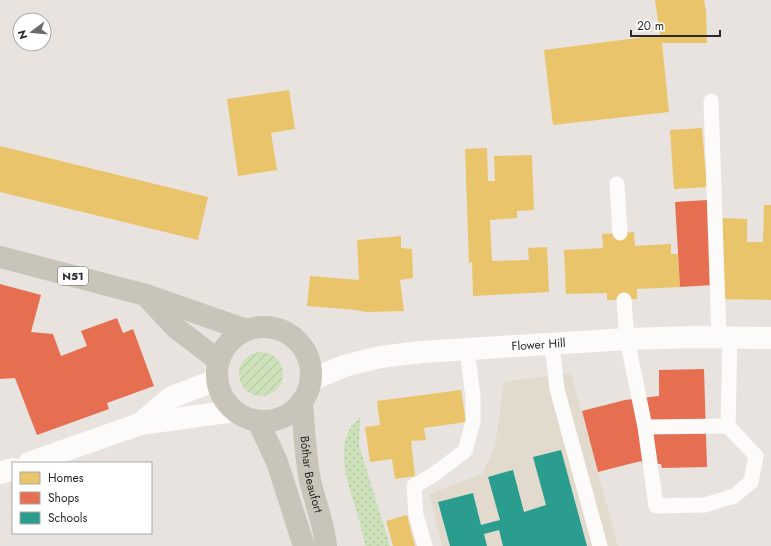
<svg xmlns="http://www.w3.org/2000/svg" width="771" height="546" font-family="Jost,sans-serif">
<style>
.education{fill:#e2dacd}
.grass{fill:url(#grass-dots)}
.garden{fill:url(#garden-furrows)}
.homes{fill:#e9c46a}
.shops{fill:#e76f51}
.schools{fill:#2a9d8f}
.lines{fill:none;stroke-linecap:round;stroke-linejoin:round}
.service{stroke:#fcfbfa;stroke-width:15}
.secondary{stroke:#fcfbfa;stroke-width:22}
.primary{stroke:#c8c4b9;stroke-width:22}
.labels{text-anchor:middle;stroke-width:4;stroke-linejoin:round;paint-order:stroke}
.shield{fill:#fff;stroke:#696969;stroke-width:1}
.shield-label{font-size:11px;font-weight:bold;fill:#292929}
.street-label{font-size:12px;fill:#292929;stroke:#fff}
</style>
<defs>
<pattern id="grass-dots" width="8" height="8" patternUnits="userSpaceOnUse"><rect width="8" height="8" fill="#cce0b9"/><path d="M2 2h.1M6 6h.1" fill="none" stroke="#afc09f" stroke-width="1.8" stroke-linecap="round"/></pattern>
<pattern id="garden-furrows" width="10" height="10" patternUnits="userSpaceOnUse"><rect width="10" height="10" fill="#cce0b9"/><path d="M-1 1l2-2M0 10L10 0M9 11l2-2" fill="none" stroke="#afc09f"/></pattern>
</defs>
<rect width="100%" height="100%" fill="#e8e3de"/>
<path class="education" d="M 571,373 L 618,546 L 442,546 L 429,494 L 482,474 L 495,447 L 504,382 Z"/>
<path class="grass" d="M 360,417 L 359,445 L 390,546 L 365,546 C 363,536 361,526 358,516 C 349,485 330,442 360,417 Z"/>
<circle class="garden" cx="261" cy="374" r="22"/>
<g class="homes">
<path d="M 655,0 L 704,0 L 706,11 L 707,43 L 662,43 L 669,112 L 553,125 L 544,50 L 660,35 Z"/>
<path d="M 289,90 L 295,129 L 271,133 L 277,170 L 238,176 L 227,99 Z"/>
<path d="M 702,128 L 707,187 L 674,189 L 670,130 Z"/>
<path d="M 0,146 L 208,197 L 198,240 L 0,192 Z"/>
<path d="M 487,148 L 488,181 L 495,181 L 494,156 L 532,155 L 534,210 L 517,211 L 517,218 L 490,220 L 492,261 L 529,260 L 528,248 L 547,247 L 549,292 L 473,296 L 472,262 L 469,263 L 465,149 Z"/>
<path d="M 764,205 L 771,205 L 771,300 L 721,299 L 721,218 L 747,219 L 747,242 L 763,242 Z"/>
<path d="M 634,232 L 635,246 L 671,244 L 671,254 L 678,254 L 680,287 L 637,289 L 637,299 L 607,300 L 607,293 L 566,294 L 564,250 L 603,248 L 602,234 Z"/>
<path d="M 401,236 L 401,248 L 412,249 L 413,278 L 400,280 L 404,311 L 366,312 L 356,310 L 307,306 L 310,276 L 359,280 L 357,240 Z"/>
<path d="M 461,390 L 466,422 L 424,428 L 426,440 L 411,441 L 415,476 L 395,479 L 392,459 L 370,462 L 365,427 L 380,425 L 377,401 Z"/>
<path d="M 407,515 L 415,546 L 393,546 L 386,521 Z"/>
</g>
<g class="shops">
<path d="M 707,200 L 713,285 L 680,287 L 675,202 Z"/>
<path d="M 0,284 L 41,295 L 31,332 L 53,334 L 61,356 L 87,346 L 81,331 L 117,318 L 123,333 L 133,329 L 154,386 L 107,403 L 109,409 L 37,435 L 15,378 L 0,379 Z"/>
<path d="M 704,369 L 707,467 L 662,468 L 661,464 L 643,464 L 641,461 L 598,472 L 582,411 L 625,400 L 659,396 L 659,370 Z"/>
</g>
<path class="schools" d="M 561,450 L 587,546 L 503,546 L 499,530 L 484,534 L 487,546 L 450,546 L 438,502 L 473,493 L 481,525 L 500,520 L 488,477 L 513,470 L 524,512 L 546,505 L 533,457 Z"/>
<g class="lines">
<g class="service">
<path d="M 711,101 L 719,338"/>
<path d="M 617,184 L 620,233"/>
<path d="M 624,300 L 627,339 L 645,427 L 728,426 L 730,338"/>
<path d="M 552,344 L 557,389 L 600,546"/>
<path d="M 645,427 L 656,506 L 705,505 L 734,496 L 751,482 L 756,456 L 728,426"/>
<path d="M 425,546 L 416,515 L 414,486 L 433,475 L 465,451 L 473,422 L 473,397 L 467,349"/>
</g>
<g class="secondary">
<path id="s1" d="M 311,380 L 344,366 L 380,357 L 421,352 L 627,339 L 694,337 L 771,338"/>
<path d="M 140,424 L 170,398 L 216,380"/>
<path d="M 29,463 L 140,424 L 234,411"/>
<path d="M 0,473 L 13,469"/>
</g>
<g class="primary">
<path d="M 0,257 L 146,295 L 246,330"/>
<path d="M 147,297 L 176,328 L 218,360"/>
<circle cx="264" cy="374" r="47"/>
<path id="s2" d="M 302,401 C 304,428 305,454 310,480 C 315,503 324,523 326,546"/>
<path d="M 258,421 L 277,462 L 304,546"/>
</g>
</g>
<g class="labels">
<rect class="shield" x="58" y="267" width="30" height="18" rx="3"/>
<g class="shield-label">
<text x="73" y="280">N51</text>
</g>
<g class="street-label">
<text dy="4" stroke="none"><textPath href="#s1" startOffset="232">Flower Hill</textPath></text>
<text dy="4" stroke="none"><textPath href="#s2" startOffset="74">Bóthar Beaufort</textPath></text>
</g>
</g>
<rect x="12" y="462" width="140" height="72" fill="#ffffff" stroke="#a9a9a9"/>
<rect x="20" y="472" width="20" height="12" fill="#e9c46a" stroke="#a9a9a9"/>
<text x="48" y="482" font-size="12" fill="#292929">Homes</text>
<rect x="20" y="492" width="20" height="12" fill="#e76f51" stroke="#a9a9a9"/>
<text x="48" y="502" font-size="12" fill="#292929">Shops</text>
<rect x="20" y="512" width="20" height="12" fill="#2a9d8f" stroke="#a9a9a9"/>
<text x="48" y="522" font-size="12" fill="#292929">Schools</text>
<g transform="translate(32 32) rotate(254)"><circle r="19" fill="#ffffff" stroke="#a9a9a9"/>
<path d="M0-3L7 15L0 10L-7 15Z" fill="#6c6a68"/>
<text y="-6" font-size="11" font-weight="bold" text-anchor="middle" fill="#292929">N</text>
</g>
<path d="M631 30v6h89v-6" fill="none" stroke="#292929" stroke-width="2"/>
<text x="637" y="30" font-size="12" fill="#292929" stroke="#ffffff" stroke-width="3" paint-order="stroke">20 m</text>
</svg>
